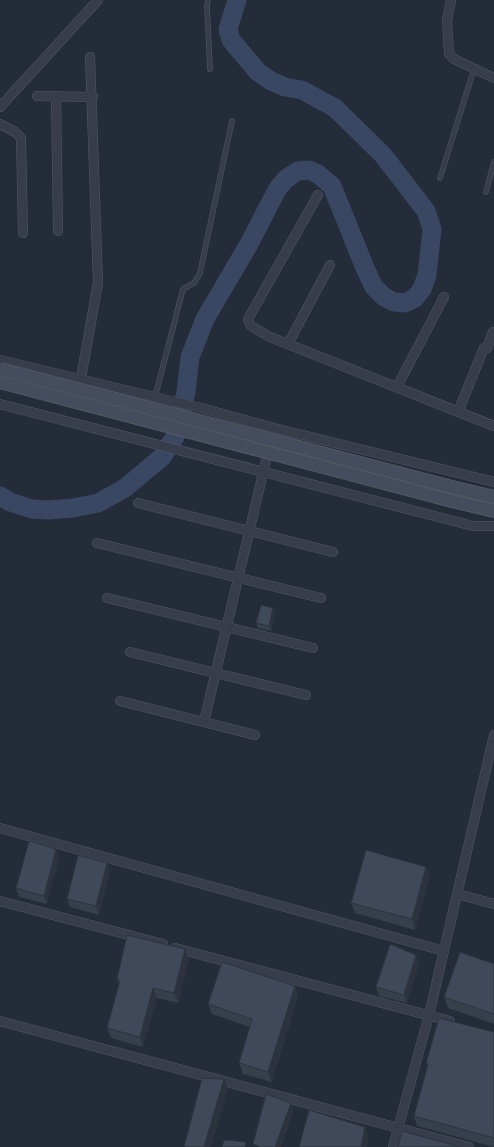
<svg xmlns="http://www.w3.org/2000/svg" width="494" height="1147" font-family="'DejaVu Sans',sans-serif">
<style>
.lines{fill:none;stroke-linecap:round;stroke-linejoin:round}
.river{stroke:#3a4762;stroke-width:19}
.service-casing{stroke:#525865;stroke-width:5.5}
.minor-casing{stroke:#525865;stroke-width:10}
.secondary-casing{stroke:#525865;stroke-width:14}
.service{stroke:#373d4a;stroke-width:4.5}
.minor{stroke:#373d4a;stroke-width:9}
.secondary{stroke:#454c5d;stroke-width:12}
.secondary-bridge-casing{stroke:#525865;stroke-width:14;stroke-linecap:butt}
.secondary-bridge{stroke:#454c5d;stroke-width:12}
.wall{fill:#373f4d}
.shaded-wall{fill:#2d333e}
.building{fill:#404959;stroke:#2d333e}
</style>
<rect width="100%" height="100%" fill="#242b39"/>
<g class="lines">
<path class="river" d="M 0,496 L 10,502 L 32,509 L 48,510 L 73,508 L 98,503 L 125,488 L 162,457 L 175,437 L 186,392 L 190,357 L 205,319 L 249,244 L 278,188 L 287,178 L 298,171 L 309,170 L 318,174 L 332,186 L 365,268 L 374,287 L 384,297 L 394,302 L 405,303 L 415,298 L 422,289 L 427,275 L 432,229 L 426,211 L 383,155 L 335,108 L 302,90 L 285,87 L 271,81 L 258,72 L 231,40 L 228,29 L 237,0"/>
<defs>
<g id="service">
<path d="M 208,0 L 207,6 L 210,69"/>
<path d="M 440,178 L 474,69"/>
<path d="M 486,192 L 494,162"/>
<path d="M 155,397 L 183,289 L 194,283 L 200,273 L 232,121"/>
</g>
<g id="minor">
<path d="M 451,0 L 447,20 L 449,54 L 454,59 L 494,78"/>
<path d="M 37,96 L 93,97"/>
<path d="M 56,96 L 58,231"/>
<path d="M 0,107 L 98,0"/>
<path d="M 0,124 L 15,132 L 21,138 L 23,233"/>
<path d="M 318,195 L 248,319 L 251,326 L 270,337 L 494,426"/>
<path d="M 288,344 L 330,265"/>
<path d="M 0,360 L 201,408 L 274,428 L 494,482"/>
<path d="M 81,378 L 98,283 L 90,57"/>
<path d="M 397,387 L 444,297"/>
<path d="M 0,404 L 473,526 L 494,526"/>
<path d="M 458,412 L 484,348 L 487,348 L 493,332"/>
<path d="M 138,503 L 333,552"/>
<path d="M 97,543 L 321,598"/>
<path d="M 107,598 L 313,648"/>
<path d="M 130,652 L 306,695"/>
<path d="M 120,701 L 255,735"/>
<path d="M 204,722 L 269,448"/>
<path d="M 0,828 L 444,951"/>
<path d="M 457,894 L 494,904"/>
<path d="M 0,901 L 163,944"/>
<path d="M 175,948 L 450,1021"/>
<path d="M 0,1021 L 469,1147"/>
<path d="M 393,1147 L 429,1015 L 494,735"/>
</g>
<g id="secondary">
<path d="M 456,488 L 494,497"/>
<path d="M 452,501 L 494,511"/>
</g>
</defs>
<use href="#service" class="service-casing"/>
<use href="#minor" class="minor-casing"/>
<use href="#secondary" class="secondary-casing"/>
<use href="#service" class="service"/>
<use href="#minor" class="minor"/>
<use href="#secondary" class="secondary"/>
<defs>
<g id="secondary-bridge">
<path d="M 0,369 L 456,488"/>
<path d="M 0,382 L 452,501"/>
</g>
</defs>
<use href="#secondary-bridge" class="secondary-bridge-casing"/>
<use href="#secondary-bridge" class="secondary-bridge"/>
</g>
<g class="wall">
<path d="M 273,608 L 275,614 L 271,631 L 258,628 L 256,623 Z"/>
<path d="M 56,849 L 59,857 L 47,904 L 19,897 L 16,888 Z"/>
<path d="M 426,867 L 430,877 L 415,930 L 355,913 L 351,903 Z"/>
<path d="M 110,871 L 99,915 L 70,907 L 67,899 Z"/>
<path d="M 189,959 L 178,1003 L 157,998 L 143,1047 L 111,1038 L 107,1028 L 119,985 L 117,979 Z"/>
<path d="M 419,963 L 407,1003 L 379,996 L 376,987 Z"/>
<path d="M 494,964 L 494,1024 L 448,1008 L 444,997 Z"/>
<path d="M 295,986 L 298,996 L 272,1082 L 243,1074 L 239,1063 L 250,1027 L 212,1014 L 208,1004 Z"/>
<path d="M 494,1032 L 494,1147 L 417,1126 L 414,1116 L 427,1067 L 426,1063 Z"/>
</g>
<g class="shaded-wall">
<path d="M 273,608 L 275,614 L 271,631 L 269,626 Z"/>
<path d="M 56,849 L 59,857 L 47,904 L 44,896 Z"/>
<path d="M 107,863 L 110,871 L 99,915 L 96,906 Z"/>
<path d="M 426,867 L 430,877 L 415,930 L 412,919 Z"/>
<path d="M 185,949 L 189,959 L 178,1003 L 174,993 Z"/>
<path d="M 416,955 L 419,963 L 407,1003 L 404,995 Z"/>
<path d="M 295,986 L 298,996 L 272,1082 L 268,1072 Z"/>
<path d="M 153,988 L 157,998 L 143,1047 L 140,1037 Z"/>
<path d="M 224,1079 L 228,1090 L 211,1147 L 204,1147 Z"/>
<path d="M 291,1103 L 294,1112 L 281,1147 L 275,1147 Z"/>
<path d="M 365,1127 L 369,1138 L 367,1147 L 361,1147 Z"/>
</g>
<g class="building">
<path d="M 261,605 L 273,608 L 269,626 L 256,623 Z"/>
<path d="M 29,841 L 56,849 L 44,896 L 16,888 Z"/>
<path d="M 366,850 L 426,867 L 412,919 L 351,903 Z"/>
<path d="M 78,855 L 107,863 L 96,906 L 67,899 Z"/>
<path d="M 127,935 L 185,949 L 174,993 L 153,988 L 140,1037 L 107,1028 L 120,980 L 117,979 Z"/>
<path d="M 390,944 L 416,955 L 404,995 L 376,987 Z"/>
<path d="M 460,952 L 494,964 L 494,1014 L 444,997 Z"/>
<path d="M 222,962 L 295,986 L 268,1072 L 239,1063 L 252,1019 L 208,1004 Z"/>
<path d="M 439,1018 L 494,1032 L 494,1138 L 414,1116 L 428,1064 L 426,1063 Z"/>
<path d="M 202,1078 L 224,1079 L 204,1147 L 184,1147 Z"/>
<path d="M 266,1094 L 291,1103 L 275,1147 L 260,1147 L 253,1144 Z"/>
<path d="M 309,1110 L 365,1127 L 361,1147 L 299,1147 Z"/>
<path d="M 402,1131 L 460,1147 L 398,1147 Z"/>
<path d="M 224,1140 L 246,1142 L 245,1147 L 222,1147 Z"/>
</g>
</svg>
